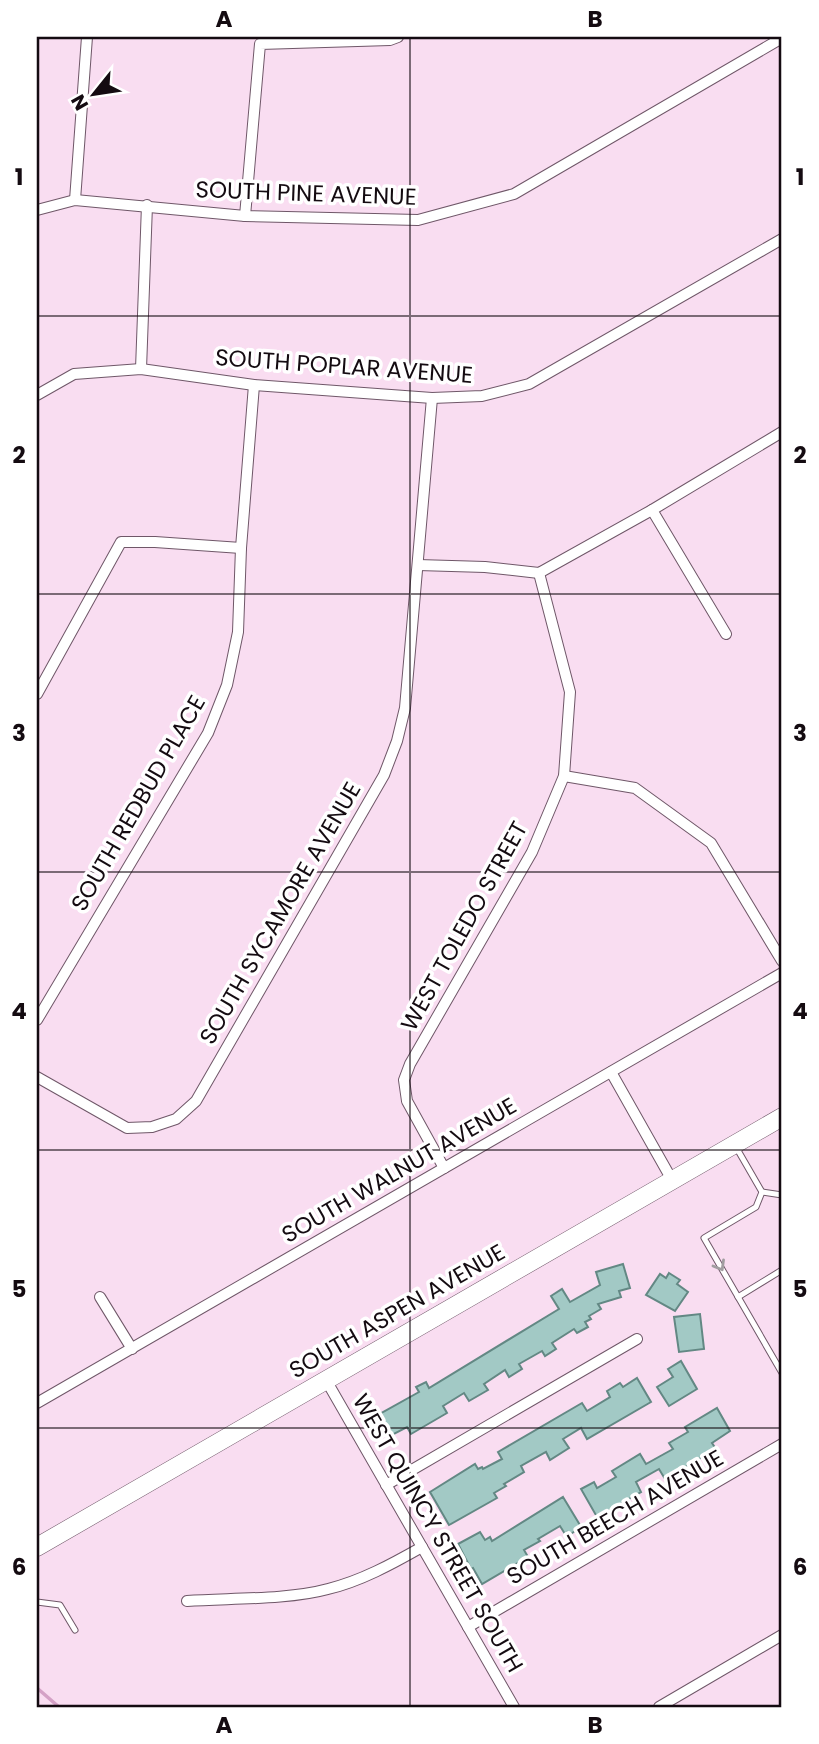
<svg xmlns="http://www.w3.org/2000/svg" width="819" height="1744" font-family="Poppins,sans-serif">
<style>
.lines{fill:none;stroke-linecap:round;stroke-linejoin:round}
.stream{stroke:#d4a1c6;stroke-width:3.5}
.building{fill:#a2c9c5;stroke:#638884;stroke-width:2}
.lane-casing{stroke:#6f5768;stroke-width:7}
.street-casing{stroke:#6f5768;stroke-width:12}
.primary-casing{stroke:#6f5768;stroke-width:19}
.lane{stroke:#fff;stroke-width:5}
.street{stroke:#fff;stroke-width:10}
.primary{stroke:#fff;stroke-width:18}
.oneway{stroke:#a19da0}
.grid{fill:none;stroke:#140b11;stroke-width:2;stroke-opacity:0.55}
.labels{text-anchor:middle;stroke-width:7;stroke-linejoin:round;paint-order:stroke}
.street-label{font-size:23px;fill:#140b11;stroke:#fff}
.neatline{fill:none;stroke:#140b11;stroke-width:2.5}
.grid-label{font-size:23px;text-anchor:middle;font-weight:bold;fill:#140b11}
</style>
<rect width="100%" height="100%" fill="#f9ddf1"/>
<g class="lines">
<path class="stream" d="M 37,1688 L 59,1707"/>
</g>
<g class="building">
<path d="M 623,1264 L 630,1288 L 619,1291 L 621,1297 L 598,1304 L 601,1309 L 589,1316 L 591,1319 L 585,1322 L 588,1327 L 577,1333 L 574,1329 L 552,1343 L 556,1349 L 545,1356 L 542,1351 L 519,1364 L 522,1369 L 509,1377 L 505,1370 L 484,1384 L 488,1390 L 469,1401 L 464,1393 L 443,1406 L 447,1413 L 411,1434 L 407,1427 L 390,1436 L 378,1415 L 419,1392 L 416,1387 L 426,1382 L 429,1388 L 559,1309 L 551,1296 L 562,1289 L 570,1302 L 600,1285 L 596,1272 Z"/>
<path d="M 669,1273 L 680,1280 L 677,1284 L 688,1292 L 675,1311 L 646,1295 L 660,1274 L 666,1278 Z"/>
<path d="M 700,1314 L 704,1349 L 679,1352 L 674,1317 Z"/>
<path d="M 681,1361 L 697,1389 L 669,1406 L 657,1387 L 673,1377 L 668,1369 Z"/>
<path d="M 637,1378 L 651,1402 L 587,1439 L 581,1428 L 563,1439 L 569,1448 L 550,1460 L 546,1452 L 521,1466 L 524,1472 L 504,1484 L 506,1486 L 494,1493 L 497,1498 L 449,1525 L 430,1492 L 475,1464 L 478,1469 L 482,1467 L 483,1469 L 502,1459 L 498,1452 L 582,1403 L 587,1411 L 610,1397 L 607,1391 L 620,1383 L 623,1387 Z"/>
<path d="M 717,1408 L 730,1431 L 712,1443 L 716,1449 L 665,1479 L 659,1469 L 636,1482 L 641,1492 L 597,1517 L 581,1489 L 594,1482 L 597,1488 L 616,1477 L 612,1471 L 640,1454 L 646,1464 L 673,1449 L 669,1443 L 688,1432 L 685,1427 Z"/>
<path d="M 563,1497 L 583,1530 L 577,1530 L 569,1535 L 567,1532 L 565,1534 L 560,1526 L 538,1539 L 540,1541 L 524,1550 L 528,1557 L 482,1584 L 473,1568 L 471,1569 L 458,1544 L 480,1532 L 485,1540 L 490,1537 L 492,1541 Z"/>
</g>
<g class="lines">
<defs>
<g id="lane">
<path d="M 736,1147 L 762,1192 L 756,1207 L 704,1238 L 782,1373"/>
<path d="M 762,1192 L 782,1195"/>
<path d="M 738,1297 L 782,1270"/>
<path d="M 37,1602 L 60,1605 L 75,1630"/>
</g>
<g id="street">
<path d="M 75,200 L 87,37"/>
<path d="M 37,210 L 75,200 L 245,216 L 418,220 L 514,194 L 782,38"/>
<path d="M 245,216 L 260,44 L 390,40 L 398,37"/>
<path d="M 141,369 L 147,205"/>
<path d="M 37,395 L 74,374 L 141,369 L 254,385 L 432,398 L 482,396 L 529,384 L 782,239"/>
<path d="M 652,510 L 726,634"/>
<path d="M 418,565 L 485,567 L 539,573 L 652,510 L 782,432"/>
<path d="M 37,694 L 121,542 L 155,542 L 241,548"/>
<path d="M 564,776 L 635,788 L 711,843 L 782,961"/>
<path d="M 37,1020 L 208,733 L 227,685 L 238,632 L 241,548 L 254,385"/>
<path d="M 611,1072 L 672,1180"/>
<path d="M 37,1077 L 127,1128 L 152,1127 L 176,1119 L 196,1101 L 384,775 L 397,741 L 405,708 L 432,398"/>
<path d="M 444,1168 L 407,1101 L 404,1080 L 410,1064 L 532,852 L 564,776 L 570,692 L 539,573"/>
<path d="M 100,1297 L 132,1349"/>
<path d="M 326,1380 L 514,1707"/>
<path d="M 37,1403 L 782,973"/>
<path d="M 386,1485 L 637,1339"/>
<path d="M 187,1601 C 230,1598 288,1600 328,1589 C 361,1581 392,1564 422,1547"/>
<path d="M 468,1627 L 782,1444"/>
<path d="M 659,1707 L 782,1635"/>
</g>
<path id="primary" d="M 37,1547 L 782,1117"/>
</defs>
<use href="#lane" class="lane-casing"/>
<use href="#street" class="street-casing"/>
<use href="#primary" class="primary-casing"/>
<use href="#lane" class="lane"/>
<use href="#street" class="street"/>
<use href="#primary" class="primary"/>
</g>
<defs><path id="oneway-chevron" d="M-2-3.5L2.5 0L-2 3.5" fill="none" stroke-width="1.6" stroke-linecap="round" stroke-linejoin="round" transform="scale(1.75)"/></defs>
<use class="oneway" href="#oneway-chevron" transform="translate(720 1266) rotate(60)"/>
<path class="grid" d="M 410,37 L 410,1707M 37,316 L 782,316M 37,594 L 782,594M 37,872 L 782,872M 37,1150 L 782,1150M 37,1428 L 782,1428"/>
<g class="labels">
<g class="street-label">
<text transform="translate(306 193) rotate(2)" y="8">SOUTH PINE AVENUE</text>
<text transform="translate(344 366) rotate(4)" y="8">SOUTH POPLAR AVENUE</text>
<text transform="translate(138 803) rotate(-60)" y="8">SOUTH REDBUD PLACE</text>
<text transform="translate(280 913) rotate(-60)" y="8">SOUTH SYCAMORE AVENUE</text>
<text transform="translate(464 926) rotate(-61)" y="8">WEST TOLEDO STREET</text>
<text transform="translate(399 1170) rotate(-30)" y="8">SOUTH WALNUT AVENUE</text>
<text transform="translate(397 1311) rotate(-30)" y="8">SOUTH ASPEN AVENUE</text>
<text transform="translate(615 1517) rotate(-30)" y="8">SOUTH BEECH AVENUE</text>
<text transform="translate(438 1533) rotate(60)" y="8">WEST QUINCY STREET SOUTH</text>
</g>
</g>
<rect width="819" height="1744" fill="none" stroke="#ffffff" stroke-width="77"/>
<g transform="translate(94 94) rotate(240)" stroke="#ffffff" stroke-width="5" paint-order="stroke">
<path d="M0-5L12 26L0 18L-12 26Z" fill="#140b11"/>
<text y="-10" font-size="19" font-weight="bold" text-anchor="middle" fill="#140b11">N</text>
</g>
<rect x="38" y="38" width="742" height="1668" class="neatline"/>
<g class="grid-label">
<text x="224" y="27">A</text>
<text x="595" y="27">B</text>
<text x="19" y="185">1</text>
<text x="800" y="185">1</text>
<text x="19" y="463">2</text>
<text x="800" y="463">2</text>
<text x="19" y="741">3</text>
<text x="800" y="741">3</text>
<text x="19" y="1019">4</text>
<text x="800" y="1019">4</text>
<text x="19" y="1297">5</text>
<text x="800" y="1297">5</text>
<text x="19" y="1575">6</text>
<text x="800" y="1575">6</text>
<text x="224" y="1733">A</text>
<text x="595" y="1733">B</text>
</g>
</svg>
